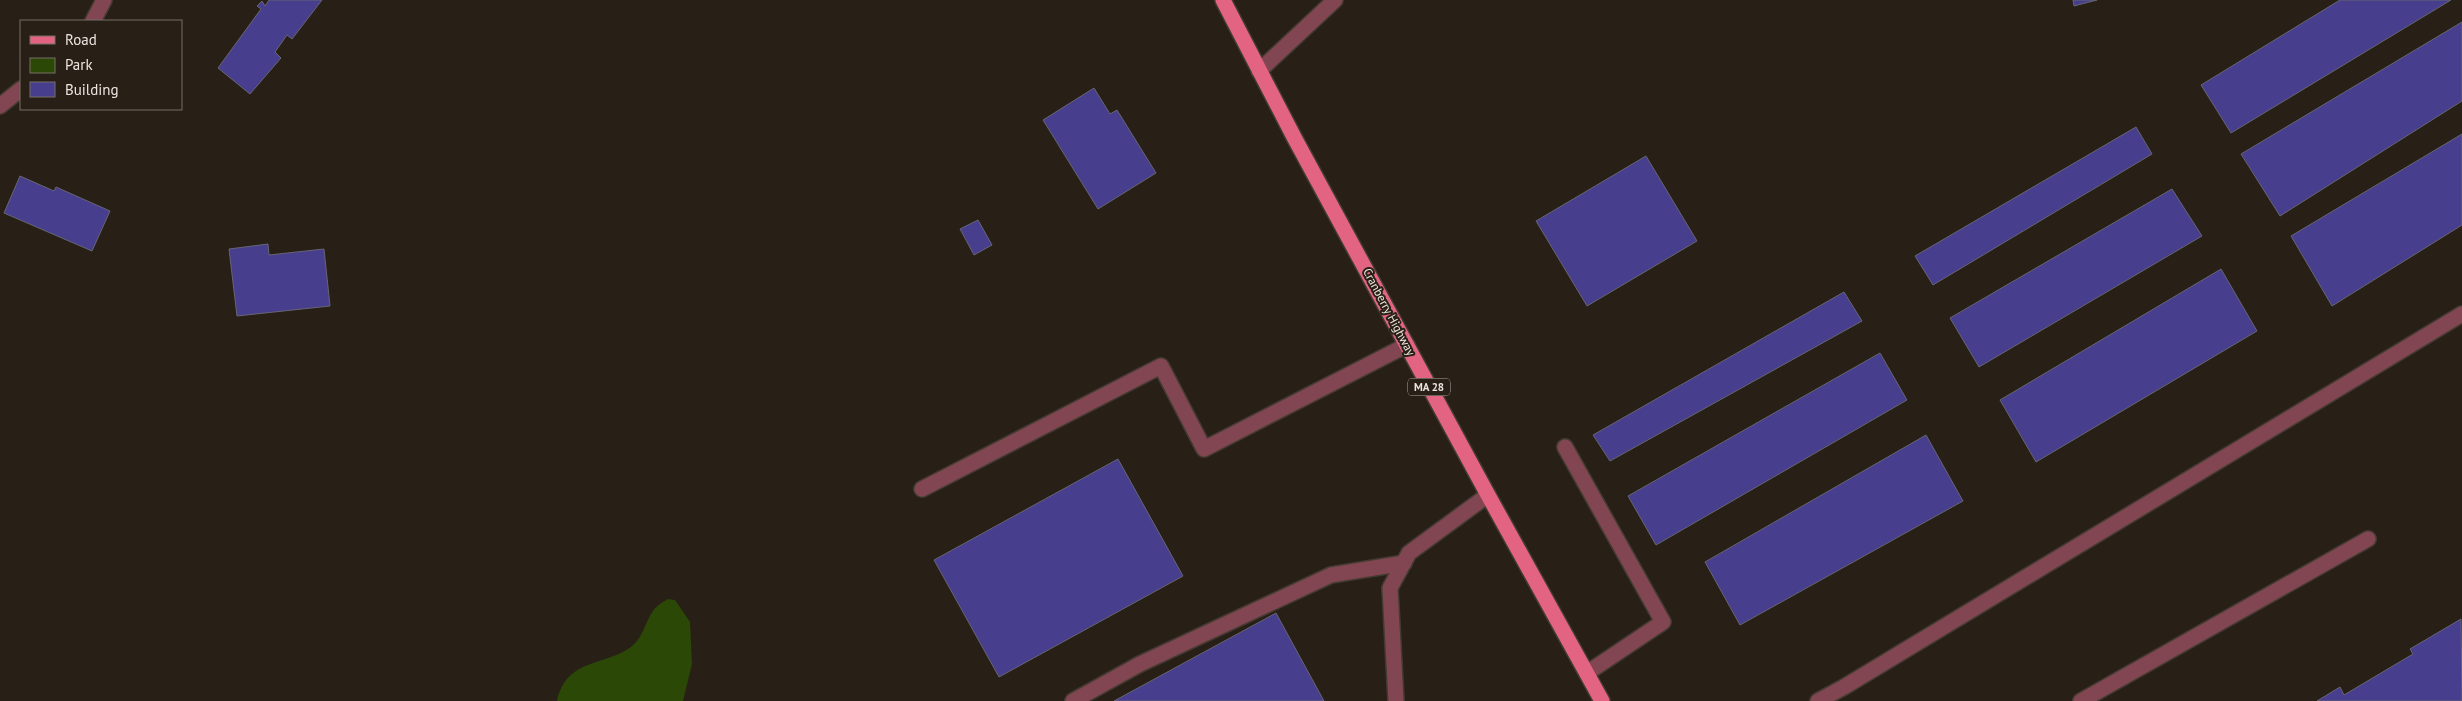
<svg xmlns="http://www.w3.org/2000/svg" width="2462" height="701" font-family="'PT Sans',sans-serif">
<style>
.green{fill:#2c4806}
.building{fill:#473e8e;stroke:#666673}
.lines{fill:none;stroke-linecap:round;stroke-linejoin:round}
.minor-casing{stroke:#433b32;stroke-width:18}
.major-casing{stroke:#433b32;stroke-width:18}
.minor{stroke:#824552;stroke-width:15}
.major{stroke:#e36482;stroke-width:15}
.labels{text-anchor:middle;stroke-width:4;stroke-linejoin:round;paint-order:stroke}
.shield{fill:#281f16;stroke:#b1aaa3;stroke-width:1}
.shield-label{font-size:11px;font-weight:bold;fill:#ece6e0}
.street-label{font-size:12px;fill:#ece6e0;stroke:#281f16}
</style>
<rect width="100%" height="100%" fill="#281f16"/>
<path class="green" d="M 668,599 L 675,600 L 690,622 L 692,664 L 683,701 L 557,701 C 566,660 601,666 628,649 C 643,640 644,624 653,611 C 656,606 663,602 668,599 Z"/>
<g class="building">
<path d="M 269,0 L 322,0 L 292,39 L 287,35 L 275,52 L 281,58 L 250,94 L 218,68 L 261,9 L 257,6 L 262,1 L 265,6 Z"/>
<path d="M 2073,0 L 2097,0 L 2074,6 Z"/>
<path d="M 2340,0 L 2451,0 L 2231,133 L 2201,85 Z"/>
<path d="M 2462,22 L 2462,101 L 2280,216 L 2241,154 Z"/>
<path d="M 1094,88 L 1110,114 L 1117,110 L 1156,173 L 1098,209 L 1043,120 Z"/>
<path d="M 2136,127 L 2152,154 L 1933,285 L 1915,256 Z"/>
<path d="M 2462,134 L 2462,225 L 2332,306 L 2291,236 Z"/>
<path d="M 1646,156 L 1697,241 L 1587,306 L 1536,221 Z"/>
<path d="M 20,176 L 54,191 L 56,187 L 110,211 L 92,251 L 4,213 Z"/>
<path d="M 2172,189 L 2202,236 L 1979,367 L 1950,318 Z"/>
<path d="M 978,220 L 992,245 L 974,255 L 960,229 Z"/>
<path d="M 268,244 L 269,255 L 324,249 L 330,306 L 237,316 L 229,249 Z"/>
<path d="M 2221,269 L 2257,331 L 2036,462 L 2000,400 Z"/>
<path d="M 1844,292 L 1862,321 L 1610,461 L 1593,435 Z"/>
<path d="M 1880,353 L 1907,400 L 1656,545 L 1628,496 Z"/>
<path d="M 1926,435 L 1963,501 L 1740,625 L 1705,562 Z"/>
<path d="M 1118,459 L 1183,576 L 999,677 L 934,560 Z"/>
<path d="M 1276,613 L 1324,701 L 1114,701 Z"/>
<path d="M 2461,619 L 2462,701 L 2317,701 L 2340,687 L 2344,695 L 2413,654 L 2410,649 Z"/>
</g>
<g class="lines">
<defs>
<g id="minor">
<path d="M 93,21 L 104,0"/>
<path d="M 1259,71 L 1335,0"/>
<path d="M 0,106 L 21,89"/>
<path d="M 1565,447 L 1663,622 L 1587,673"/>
<path d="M 922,489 L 1161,366 L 1204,449 L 1407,345"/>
<path d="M 1073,701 L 1140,664 L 1331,575 L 1404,563"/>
<path d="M 1396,701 L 1390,588 L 1409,553 L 1488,495"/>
<path d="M 1818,701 L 1844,687 L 2462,314"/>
<path d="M 2081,701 L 2368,539"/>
</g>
<path id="major" d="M 1223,0 L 1295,139 L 1488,495 L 1602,701"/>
</defs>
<use href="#minor" class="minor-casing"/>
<use href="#major" class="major-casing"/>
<use href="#minor" class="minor"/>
<use href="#major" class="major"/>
</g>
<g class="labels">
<rect class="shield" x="1408" y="378.5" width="42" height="17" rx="4"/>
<g class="shield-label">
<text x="1429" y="391">MA 28</text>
</g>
<g class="street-label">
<text transform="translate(1389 312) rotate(62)" y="4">Cranberry Highway</text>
</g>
</g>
<rect x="20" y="20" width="162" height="90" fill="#281f16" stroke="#766f67"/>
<rect x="30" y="36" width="25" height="8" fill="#e36482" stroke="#766f67"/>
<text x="65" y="45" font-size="15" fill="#ece6e0">Road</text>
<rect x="30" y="58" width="25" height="15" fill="#2c4806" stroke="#766f67"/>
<text x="65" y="70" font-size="15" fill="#ece6e0">Park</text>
<rect x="30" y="82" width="25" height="15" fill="#473e8e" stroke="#766f67"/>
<text x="65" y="95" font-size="15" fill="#ece6e0">Building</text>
</svg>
